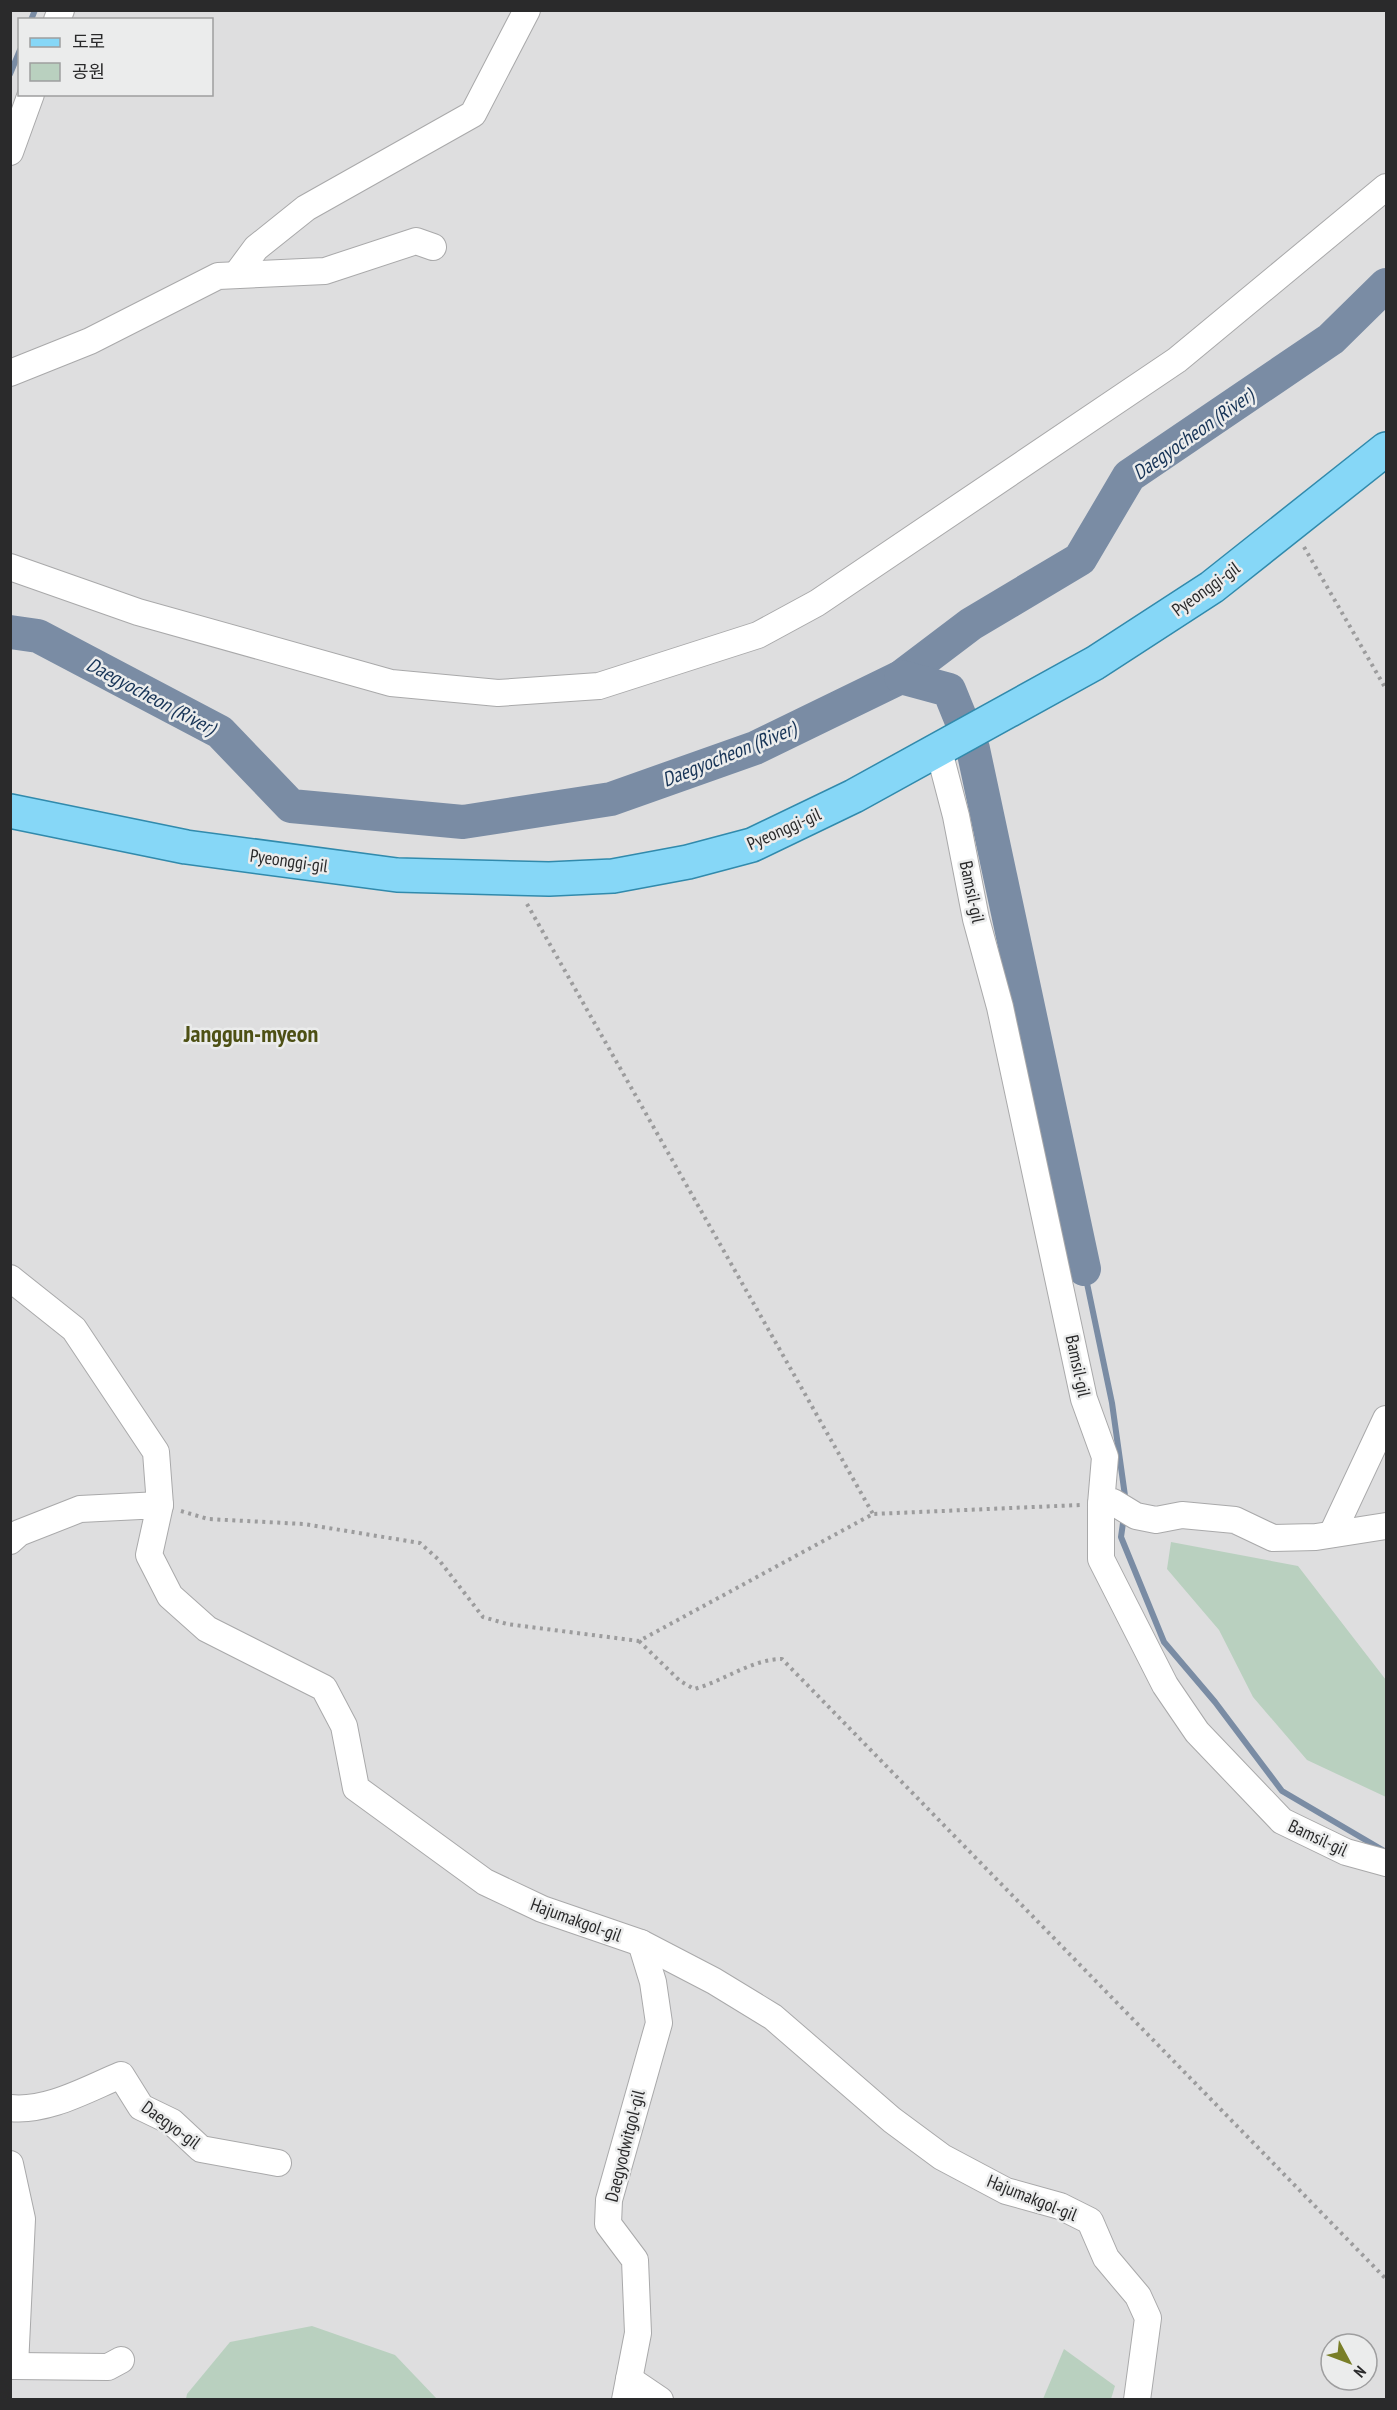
<svg xmlns="http://www.w3.org/2000/svg" width="1397" height="2410" font-family="'PT Sans Narrow','Noto Sans KR',sans-serif">
<style>
.green{fill:#b9d0bf}
.lines{fill:none;stroke-linecap:round;stroke-linejoin:round}
.stream{stroke:#7a8ca4;stroke-width:6}
.river{stroke:#7a8ca4;stroke-width:34}
.minor-casing{stroke:#a9a9aa;stroke-width:28}
.major-casing{stroke:#318aac;stroke-width:36}
.path{stroke:#9c9c9d;stroke-width:4;stroke-dasharray:3 4.5;stroke-linecap:butt}
.minor{stroke:#fff;stroke-width:26}
.major{stroke:#86d7f7;stroke-width:33}
.labels{text-anchor:middle;stroke-width:5;stroke-linejoin:round;paint-order:stroke}
.street-label{font-size:18px;fill:#2a2a2b;stroke:#ebecec}
.water-label{font-size:20px;font-style:italic;fill:#163356;stroke:#ebecec}
.district-label{font-size:24px;font-weight:bold;fill:#4d5014;stroke:#ebecec}
</style>
<rect width="100%" height="100%" fill="#dededf"/>
<g class="green">
<path d="M 1171,1542 L 1298,1566 L 1386,1680 L 1386,1797 L 1307,1760 L 1253,1697 L 1219,1630 L 1167,1569 Z"/>
<path d="M 312,2326 L 395,2355 L 437,2399 L 186,2399 L 187,2394 L 230,2342 Z"/>
<path d="M 1064,2349 L 1115,2386 L 1111,2399 L 1043,2399 Z"/>
</g>
<g class="lines">
<g class="stream">
<path d="M 31,20 L 35,10"/>
<path d="M 10,74 L 20,50"/>
<path d="M 1084,1269 L 1112,1403 L 1126,1503"/>
<path d="M 1124,1516 L 1121,1537 L 1164,1642 L 1215,1702 L 1282,1791 L 1386,1852"/>
</g>
<g class="river">
<path d="M 10,632 L 38,636 L 220,732 L 291,806 L 463,822 L 611,799 L 755,748 L 901,677 L 971,624 L 1080,559 L 1129,476 L 1331,339 L 1386,285"/>
<path d="M 901,677 L 949,690 L 973,749 L 1084,1269"/>
</g>
<defs>
<g id="minor">
<path d="M 57,20 L 61,10"/>
<path d="M 10,152 L 31,94"/>
<path d="M 236,275 L 256,248 L 306,208 L 473,114 L 527,10"/>
<path d="M 10,373 L 90,341 L 218,276 L 325,271 L 416,241 L 433,247"/>
<path d="M 10,567 L 138,612 L 391,683 L 498,693 L 599,686 L 758,635 L 817,603 L 1177,360 L 1386,187"/>
<path d="M 939,751 L 956,816 L 976,919 L 1000,1007 L 1084,1399 L 1105,1457 L 1101,1504 L 1101,1559 L 1165,1685 L 1197,1732 L 1282,1821 L 1346,1852 L 1386,1863"/>
<path d="M 10,1278 L 74,1329 L 156,1452 L 160,1505"/>
<path d="M 1101,1504 L 1113,1502 L 1136,1516 L 1156,1520 L 1182,1515 L 1235,1520 L 1273,1538 L 1316,1537 L 1386,1526"/>
<path d="M 1332,1534 L 1386,1419"/>
<path d="M 10,1541 L 19,1533 L 80,1509 L 160,1505 L 149,1555 L 170,1596 L 207,1629 L 324,1688 L 344,1726 L 356,1788 L 485,1882 L 542,1909 L 641,1943 L 714,1981 L 773,2017 L 892,2120 L 942,2157 L 1006,2191 L 1060,2206 L 1090,2221 L 1106,2258 L 1138,2296 L 1148,2318 L 1137,2400"/>
<path d="M 10,2108 C 48,2112 87,2089 121,2075 L 141,2107 L 172,2122 L 201,2149 L 278,2163"/>
<path d="M 10,2164 L 22,2219 L 15,2366 L 10,2366"/>
<path d="M 15,2366 L 108,2367 L 121,2360"/>
<path d="M 629,2379 L 660,2400"/>
<path d="M 625,2400 L 638,2333 L 635,2260 L 608,2224 L 609,2200 L 659,2023 L 653,1982 L 641,1943"/>
</g>
<path id="major" d="M 10,811 L 186,847 L 397,875 L 549,879 L 613,876 L 688,862 L 752,845 L 854,796 L 1095,663 L 1212,587 L 1386,449"/>
</defs>
<use href="#minor" class="minor-casing"/>
<use href="#major" class="major-casing"/>
<g class="path">
<path d="M 1304,547 L 1386,689"/>
<path d="M 527,904 L 873,1514"/>
<path d="M 181,1511 L 208,1519 L 304,1524 L 420,1543 L 439,1560 L 483,1617 L 507,1624 L 639,1641 L 873,1514 L 1080,1505"/>
<path d="M 639,1641 L 680,1681 L 694,1689 C 724,1681 752,1659 782,1659 L 1386,2279"/>
</g>
<use href="#minor" class="minor"/>
<use href="#major" class="major"/>
</g>
<g class="labels">
<g class="street-label">
<text transform="translate(1206 589) rotate(-36)" y="6">Pyeonggi-gil</text>
<text transform="translate(784 829) rotate(-24)" y="6">Pyeonggi-gil</text>
<text transform="translate(289 861) rotate(8)" y="6">Pyeonggi-gil</text>
<text transform="translate(972 892) rotate(78)" y="6">Bamsil-gil</text>
<text transform="translate(1078 1366) rotate(78)" y="6">Bamsil-gil</text>
<text transform="translate(1318 1838) rotate(25)" y="6">Bamsil-gil</text>
<text transform="translate(576 1920) rotate(20)" y="6">Hajumakgol-gil</text>
<text transform="translate(171 2125) rotate(36)" y="6">Daegyo-gil</text>
<text transform="translate(625 2146) rotate(-76)" y="6">Daegyodwitgol-gil</text>
<text transform="translate(1032 2198) rotate(22)" y="6">Hajumakgol-gil</text>
</g>
<g class="water-label">
<text transform="translate(1193 434) rotate(-35)" y="7">Daegyocheon (River)</text>
<text transform="translate(151 696) rotate(28)" y="7">Daegyocheon (River)</text>
<text transform="translate(729 754) rotate(-22)" y="7">Daegyocheon (River)</text>
</g>
<g class="district-label">
<text x="251" y="1042">Janggun-myeon</text>
</g>
</g>
<rect width="1397" height="2410" fill="none" stroke="#2a2a2b" stroke-width="24"/>
<rect x="18" y="18" width="195" height="78" fill="#ebecec" stroke="#9e9e9f" stroke-width="1.5"/>
<rect x="30" y="38" width="30" height="9" fill="#86d7f7" stroke="#9e9e9f" stroke-width="1.5"/>
<text x="72" y="48" font-size="18" fill="#2a2a2b">도로</text>
<rect x="30" y="63" width="30" height="18" fill="#b9d0bf" stroke="#9e9e9f" stroke-width="1.5"/>
<text x="72" y="78" font-size="18" fill="#2a2a2b">공원</text>
<g transform="translate(1349 2362) rotate(131)"><circle r="28" fill="#ebecec" stroke="#9e9e9f" stroke-width="1.5"/>
<path d="M0-4.5L10 22L0 15L-10 22Z" fill="#797e28"/>
<text y="-9" font-size="16" font-weight="bold" text-anchor="middle" fill="#2a2a2b">N</text>
</g>
</svg>
